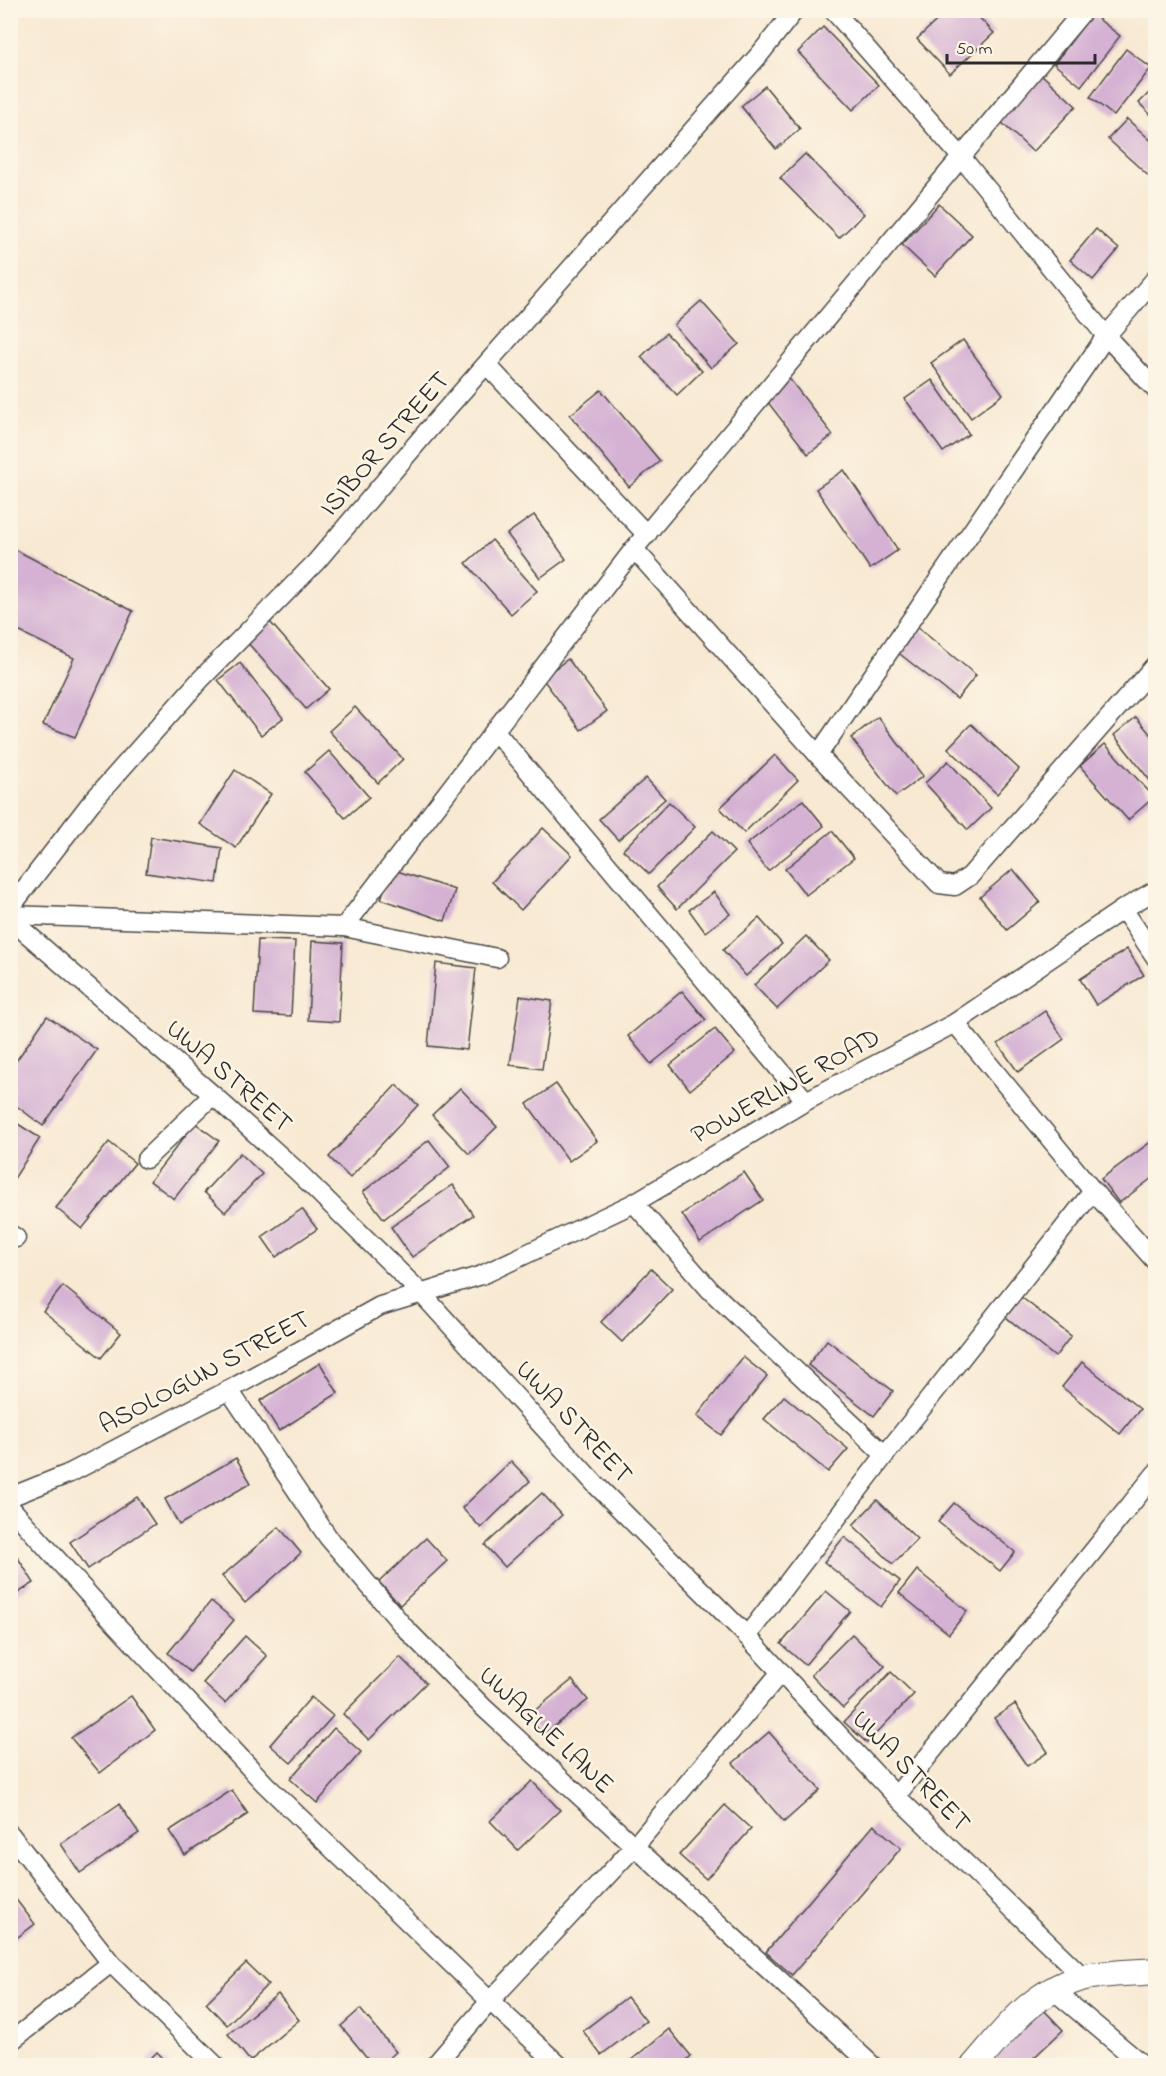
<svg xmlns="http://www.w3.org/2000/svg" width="1166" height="2076" font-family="'Indie Flower',sans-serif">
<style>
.building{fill:#d5b2d4}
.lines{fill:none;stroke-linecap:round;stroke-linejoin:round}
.street-casing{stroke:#4a4844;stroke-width:21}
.secondary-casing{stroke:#4a4844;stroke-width:28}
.street{stroke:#fff;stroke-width:18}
.secondary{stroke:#fff;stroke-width:26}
.labels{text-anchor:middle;stroke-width:5;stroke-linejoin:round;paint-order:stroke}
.street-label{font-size:27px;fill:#2b2b2b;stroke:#fcf5e5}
</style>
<rect width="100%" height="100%" fill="#fcf5e5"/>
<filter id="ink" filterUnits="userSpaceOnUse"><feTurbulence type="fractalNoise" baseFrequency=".0167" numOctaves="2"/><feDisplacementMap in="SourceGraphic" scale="12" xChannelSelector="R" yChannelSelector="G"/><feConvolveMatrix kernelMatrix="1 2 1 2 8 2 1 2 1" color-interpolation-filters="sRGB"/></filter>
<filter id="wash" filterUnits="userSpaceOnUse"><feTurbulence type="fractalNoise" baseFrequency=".008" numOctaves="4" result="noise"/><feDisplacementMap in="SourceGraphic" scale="24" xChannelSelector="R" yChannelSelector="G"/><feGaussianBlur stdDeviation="1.35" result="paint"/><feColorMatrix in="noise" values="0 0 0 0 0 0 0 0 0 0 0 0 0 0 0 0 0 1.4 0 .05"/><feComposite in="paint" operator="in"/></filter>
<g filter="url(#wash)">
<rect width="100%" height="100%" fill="#f8e9d3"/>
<g id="blocks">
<g class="building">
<path d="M 948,10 L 972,10 L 994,33 L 950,74 L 917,39 Z"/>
<path d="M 1092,14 L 1120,36 L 1081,86 L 1054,64 Z"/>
<path d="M 823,27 L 879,85 L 853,110 L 798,52 Z"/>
<path d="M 1126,49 L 1151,68 L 1114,116 L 1090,97 Z"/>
<path d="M 1042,75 L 1076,106 L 1033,152 L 999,120 Z"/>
<path d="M 765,86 L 800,129 L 776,149 L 741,106 Z"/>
<path d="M 1156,86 L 1156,120 L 1139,103 Z"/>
<path d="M 1127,119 L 1156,145 L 1154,181 L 1108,139 Z"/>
<path d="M 805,154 L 864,214 L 839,238 L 780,178 Z"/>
<path d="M 939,204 L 972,235 L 935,276 L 902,245 Z"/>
<path d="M 1096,229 L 1119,249 L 1093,280 L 1070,260 Z"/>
<path d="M 701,301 L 739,344 L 711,368 L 674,325 Z"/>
<path d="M 666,333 L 702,371 L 677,395 L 641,357 Z"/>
<path d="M 963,340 L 1003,394 L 971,418 L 931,363 Z"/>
<path d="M 788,377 L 833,435 L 808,454 L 763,396 Z"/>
<path d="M 932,380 L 969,434 L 943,452 L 905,399 Z"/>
<path d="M 601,390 L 660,461 L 629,487 L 570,415 Z"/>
<path d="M 844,470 L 898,550 L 870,569 L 816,489 Z"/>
<path d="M 534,515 L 566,559 L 540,578 L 507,534 Z"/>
<path d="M 492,540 L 537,591 L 511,614 L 466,563 Z"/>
<path d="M 10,547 L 133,611 L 75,737 L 43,725 L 74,658 L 10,627 Z"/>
<path d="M 270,622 L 329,689 L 306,709 L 247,642 Z"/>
<path d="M 916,626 L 976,675 L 957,699 L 896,651 Z"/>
<path d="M 568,659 L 607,711 L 581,730 L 542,678 Z"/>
<path d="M 240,663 L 283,718 L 261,735 L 218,680 Z"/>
<path d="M 355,707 L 403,759 L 378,783 L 329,731 Z"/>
<path d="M 878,717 L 923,776 L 896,796 L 851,738 Z"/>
<path d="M 1136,717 L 1156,741 L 1156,788 L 1114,735 Z"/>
<path d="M 971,724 L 1019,769 L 997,794 L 948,748 Z"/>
<path d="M 1105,744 L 1154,797 L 1128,820 L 1080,766 Z"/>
<path d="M 329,751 L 369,797 L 345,818 L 305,772 Z"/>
<path d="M 775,755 L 798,780 L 744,833 L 720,808 Z"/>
<path d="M 948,761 L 991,808 L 968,830 L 925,783 Z"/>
<path d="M 235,770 L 271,794 L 236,848 L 200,824 Z"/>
<path d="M 646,778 L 665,799 L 618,840 L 599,819 Z"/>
<path d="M 803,800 L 824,826 L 768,871 L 747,844 Z"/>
<path d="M 669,802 L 695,827 L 649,874 L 623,850 Z"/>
<path d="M 543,828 L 572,855 L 521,910 L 492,882 Z"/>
<path d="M 713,831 L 734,852 L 677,909 L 657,887 Z"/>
<path d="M 832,831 L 854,858 L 806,895 L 785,869 Z"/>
<path d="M 151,837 L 222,848 L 217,883 L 146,873 Z"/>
<path d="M 391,869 L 455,890 L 445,921 L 381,899 Z"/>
<path d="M 1013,869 L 1040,902 L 1007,930 L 980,897 Z"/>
<path d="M 714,892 L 730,914 L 705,932 L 689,910 Z"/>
<path d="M 759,918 L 782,944 L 746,976 L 723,950 Z"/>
<path d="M 806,936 L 829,960 L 777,1009 L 754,985 Z"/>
<path d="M 258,940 L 295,941 L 291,1016 L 254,1014 Z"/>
<path d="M 312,941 L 343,943 L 339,1022 L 308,1020 Z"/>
<path d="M 1127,949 L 1144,975 L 1096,1005 L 1080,979 Z"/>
<path d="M 436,963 L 476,968 L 467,1050 L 428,1046 Z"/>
<path d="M 682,991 L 706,1020 L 651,1064 L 628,1036 Z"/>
<path d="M 520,996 L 552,1001 L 542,1069 L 510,1065 Z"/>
<path d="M 1045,1011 L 1064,1039 L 1018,1072 L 998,1044 Z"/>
<path d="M 47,1016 L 97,1050 L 43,1126 L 10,1101 L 10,1070 Z"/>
<path d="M 715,1029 L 735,1053 L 690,1090 L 670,1065 Z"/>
<path d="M 556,1084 L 597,1141 L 569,1161 L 527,1104 Z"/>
<path d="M 396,1085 L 418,1105 L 350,1178 L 329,1157 Z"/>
<path d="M 460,1088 L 497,1127 L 469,1154 L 432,1115 Z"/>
<path d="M 10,1119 L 40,1138 L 10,1185 Z"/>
<path d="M 195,1123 L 219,1141 L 174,1199 L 150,1181 Z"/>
<path d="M 1156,1138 L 1156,1175 L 1119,1203 L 1101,1179 Z"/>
<path d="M 429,1140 L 450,1167 L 384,1219 L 363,1192 Z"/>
<path d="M 109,1142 L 135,1163 L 82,1229 L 56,1208 Z"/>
<path d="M 240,1153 L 262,1174 L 225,1212 L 204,1192 Z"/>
<path d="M 744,1172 L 763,1200 L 700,1242 L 682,1214 Z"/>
<path d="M 453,1185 L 473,1215 L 412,1257 L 391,1227 Z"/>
<path d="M 302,1209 L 317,1229 L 276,1257 L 262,1237 Z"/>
<path d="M 651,1269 L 672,1289 L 622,1342 L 601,1322 Z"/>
<path d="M 63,1286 L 121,1333 L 101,1358 L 43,1311 Z"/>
<path d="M 1021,1297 L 1071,1336 L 1055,1357 L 1006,1317 Z"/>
<path d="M 827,1340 L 893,1391 L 874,1416 L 808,1365 Z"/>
<path d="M 743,1357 L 767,1376 L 721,1435 L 697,1416 Z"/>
<path d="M 1082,1362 L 1140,1409 L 1120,1434 L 1062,1387 Z"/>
<path d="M 320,1363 L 338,1393 L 279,1431 L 260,1401 Z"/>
<path d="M 784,1396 L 848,1449 L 828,1472 L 764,1419 Z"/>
<path d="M 236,1458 L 251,1483 L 179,1525 L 165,1499 Z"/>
<path d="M 511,1461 L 530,1481 L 481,1528 L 462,1508 Z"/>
<path d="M 542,1493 L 562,1515 L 505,1567 L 485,1545 Z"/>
<path d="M 137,1497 L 155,1524 L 88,1569 L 70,1542 Z"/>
<path d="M 877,1500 L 917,1539 L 893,1564 L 853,1525 Z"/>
<path d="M 954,1503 L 1015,1552 L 1000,1571 L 938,1522 Z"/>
<path d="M 279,1527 L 301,1553 L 245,1603 L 222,1576 Z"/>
<path d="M 844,1537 L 900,1581 L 881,1607 L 824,1562 Z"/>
<path d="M 426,1538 L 447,1561 L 400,1605 L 379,1582 Z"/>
<path d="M 18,1558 L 34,1583 L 10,1598 L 10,1563 Z"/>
<path d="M 917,1570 L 967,1611 L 949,1634 L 899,1593 Z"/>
<path d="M 826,1591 L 850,1611 L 805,1665 L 781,1644 Z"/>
<path d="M 211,1601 L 234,1620 L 190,1672 L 168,1653 Z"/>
<path d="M 852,1634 L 885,1666 L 843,1708 L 811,1675 Z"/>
<path d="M 245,1636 L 267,1656 L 225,1703 L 203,1683 Z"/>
<path d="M 400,1657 L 426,1683 L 369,1740 L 343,1714 Z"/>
<path d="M 891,1672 L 914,1694 L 867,1743 L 844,1722 Z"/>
<path d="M 572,1680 L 588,1700 L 543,1735 L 528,1716 Z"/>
<path d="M 131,1696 L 155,1730 L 100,1773 L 71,1738 Z"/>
<path d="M 311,1697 L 333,1716 L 291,1763 L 270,1745 Z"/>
<path d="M 1015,1704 L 1048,1752 L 1027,1766 L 994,1718 Z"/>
<path d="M 334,1728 L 361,1752 L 317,1803 L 290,1779 Z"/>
<path d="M 769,1732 L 820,1790 L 784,1822 L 733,1763 Z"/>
<path d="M 532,1781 L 560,1810 L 518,1850 L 490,1821 Z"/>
<path d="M 232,1790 L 248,1814 L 185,1855 L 169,1831 Z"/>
<path d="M 119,1804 L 139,1833 L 80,1873 L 61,1844 Z"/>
<path d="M 725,1805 L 751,1829 L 706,1879 L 679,1855 Z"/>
<path d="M 874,1825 L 901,1848 L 792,1975 L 766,1952 Z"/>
<path d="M 14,1897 L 35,1924 L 10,1943 L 10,1899 Z"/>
<path d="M 246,1963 L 268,1984 L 227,2025 L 206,2003 Z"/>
<path d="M 278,1994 L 299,2020 L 250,2061 L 228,2034 Z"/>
<path d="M 627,1997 L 646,2021 L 601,2055 L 583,2031 Z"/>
<path d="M 1039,2005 L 1063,2030 L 1025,2066 L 997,2066 L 987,2054 Z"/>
<path d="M 360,2009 L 396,2052 L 380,2066 L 374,2066 L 341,2026 Z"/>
<path d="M 669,2029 L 691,2056 L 680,2066 L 624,2066 Z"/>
<path d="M 157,2052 L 171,2066 L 143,2066 Z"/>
</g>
</g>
</g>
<g filter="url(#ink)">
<use href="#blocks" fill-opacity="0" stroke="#4a4844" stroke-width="1.5"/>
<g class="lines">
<defs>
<g id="street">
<path d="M 833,10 L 962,158 L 1106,336 L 1156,390"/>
<path d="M 487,365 L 647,535"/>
<path d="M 634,549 L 818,755 L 939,884 L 955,886 L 970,876 L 1156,664"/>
<path d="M 495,731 L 806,1101"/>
<path d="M 818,755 L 1106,336 L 1156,278"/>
<path d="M 10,908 L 90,804 L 200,680 L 316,562 L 429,429 L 760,54 L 795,10"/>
<path d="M 1123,909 L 1156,958"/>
<path d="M 10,915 L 344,927 L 497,958"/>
<path d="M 10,919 L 213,1095 L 298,1172 L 422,1294 L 596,1485 L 747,1636 L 896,1796 L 1083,1977"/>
<path d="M 344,927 L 634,549 L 1084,10"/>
<path d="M 955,1023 L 1093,1191 L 1156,1262"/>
<path d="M 146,1159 L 213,1095"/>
<path d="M 634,1203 L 710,1290 L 885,1455"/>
<path d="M 10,1234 L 16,1238"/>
<path d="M 229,1390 L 328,1537 L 405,1628 L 483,1707 L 873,2066"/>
<path d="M 10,1497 L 70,1473 L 229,1390 L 380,1306 L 482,1275 L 634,1203 L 806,1101 L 955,1023 L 1123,909 L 1156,890"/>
<path d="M 10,1507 L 107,1615 L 265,1784 L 490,2001 L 560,2066"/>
<path d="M 747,1636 L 885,1455 L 1093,1191"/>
<path d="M 896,1796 L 1156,1473"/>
<path d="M 10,1834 L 111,1963 L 216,2066"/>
<path d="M 1052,1989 L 1144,2066"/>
<path d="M 10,2042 L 111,1963"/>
<path d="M 434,2066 L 490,2001 L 634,1847 L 781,1672"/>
</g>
<path id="secondary" d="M 974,2066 C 1007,2028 1031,1993 1081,1978 C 1100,1973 1135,1973 1156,1971"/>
</defs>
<use href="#street" class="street-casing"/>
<use href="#secondary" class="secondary-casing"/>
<use href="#street" class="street"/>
<use href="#secondary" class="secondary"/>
</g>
</g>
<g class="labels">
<g class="street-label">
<text transform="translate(384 443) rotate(-49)" y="9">ISIBOR STREET</text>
<text transform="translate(230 1075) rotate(41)" y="9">UWA STREET</text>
<text transform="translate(785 1085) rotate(-29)" y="9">POWERLINE ROAD</text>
<text transform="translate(204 1371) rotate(-28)" y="9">ASOLOGUN STREET</text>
<text transform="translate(575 1421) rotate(47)" y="9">UWA STREET</text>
<text transform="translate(547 1729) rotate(43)" y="9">UWAGUE LANE</text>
<text transform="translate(912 1770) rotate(46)" y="9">UWA STREET</text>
</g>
</g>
<rect width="1166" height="2076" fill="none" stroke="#fcf5e5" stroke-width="36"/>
<path d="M947 54v9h148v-9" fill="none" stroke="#2b2b2b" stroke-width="3"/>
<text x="956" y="54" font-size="18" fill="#2b2b2b" stroke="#fcf5e5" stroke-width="4.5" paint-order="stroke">50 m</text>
</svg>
